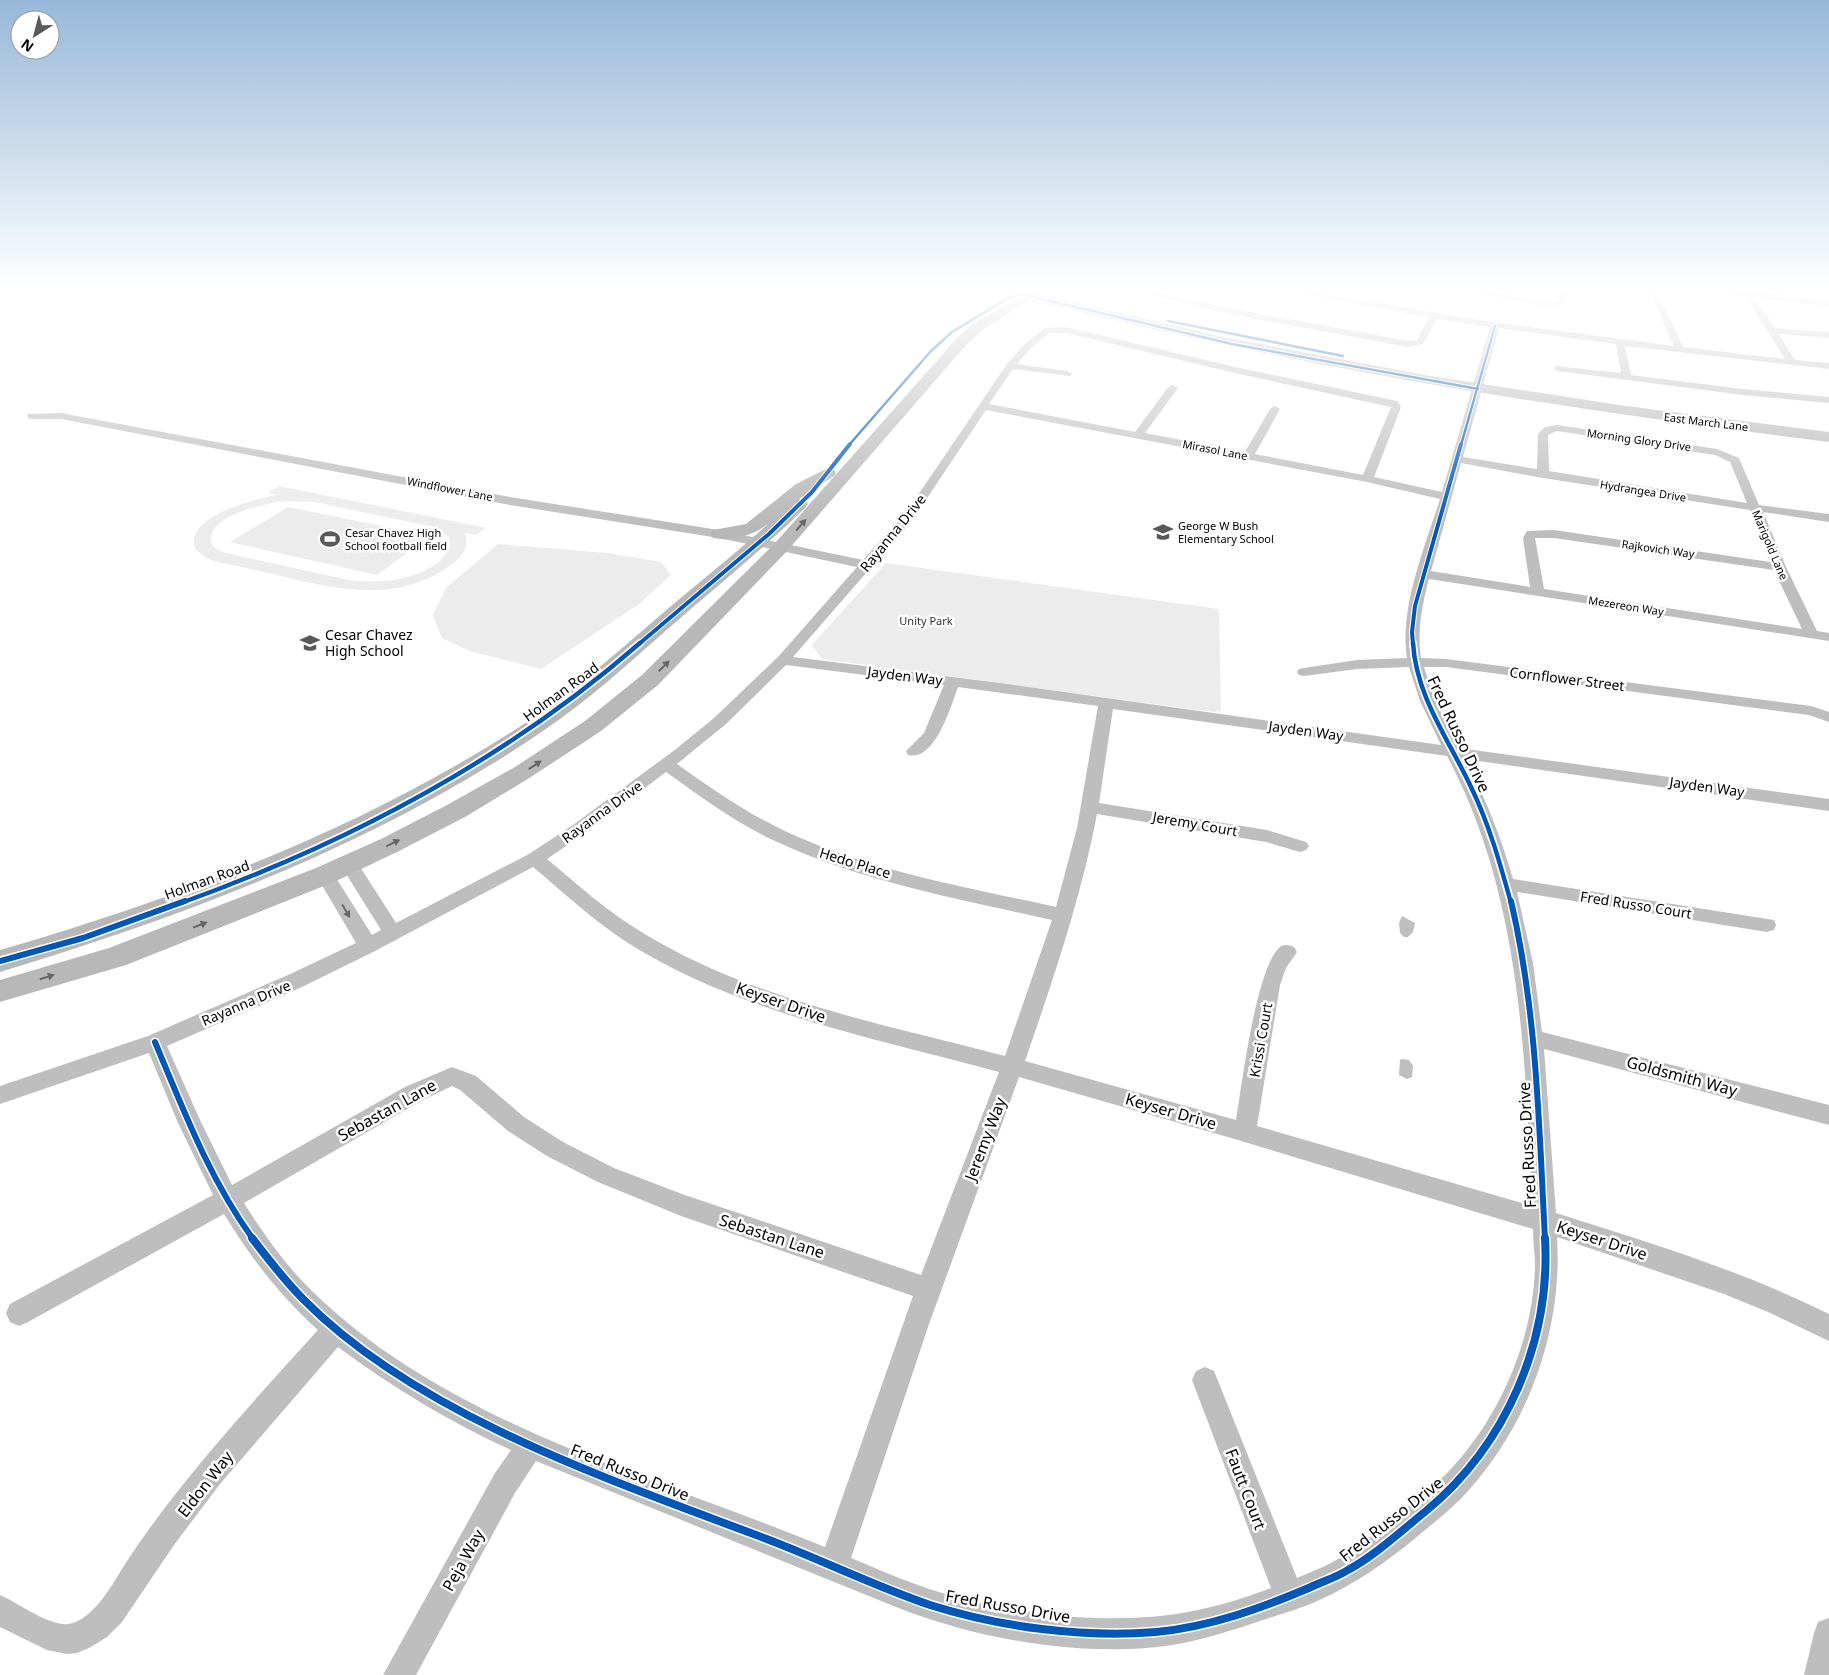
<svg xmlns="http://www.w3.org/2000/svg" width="1829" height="1675" font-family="'Noto Sans',sans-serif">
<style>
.green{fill:#ececec;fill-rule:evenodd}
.water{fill:#bfbfbf}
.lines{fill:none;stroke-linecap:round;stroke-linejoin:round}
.minor{fill:#bebebe;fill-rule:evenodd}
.secondary{fill:#b8b8b8;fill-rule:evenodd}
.cycleway-far4-casing{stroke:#fff;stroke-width:4.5}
.cycleway-far3-casing{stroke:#fff;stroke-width:6}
.cycleway-far2-casing{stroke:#fff;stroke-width:8}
.cycleway-far1-casing{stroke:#fff;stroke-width:9}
.cycleway-casing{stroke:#fff;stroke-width:11}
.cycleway-far4{stroke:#0057b8;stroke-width:2.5}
.cycleway-far3{stroke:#0057b8;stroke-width:4}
.cycleway-far2{stroke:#0057b8;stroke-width:4.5}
.cycleway-far1{stroke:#0057b8;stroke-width:6}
.cycleway{stroke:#0057b8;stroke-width:8}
.oneway{fill:#656565}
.oneway2{fill:#686868}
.labels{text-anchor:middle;stroke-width:5;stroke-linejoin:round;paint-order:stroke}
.far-street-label{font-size:11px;fill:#000;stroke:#fff}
.far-poi-label{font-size:11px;fill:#000;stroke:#fff;text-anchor:start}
.far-park-label{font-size:11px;fill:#333;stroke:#fff}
.street-label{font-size:14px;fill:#000;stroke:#fff}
.poi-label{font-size:14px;fill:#000;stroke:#fff;text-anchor:start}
.near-street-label{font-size:16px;fill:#000;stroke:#fff}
</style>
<rect width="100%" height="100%" fill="#fff"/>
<g class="green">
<path d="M 279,486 L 486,528 L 476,535 L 465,533 C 470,548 461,559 448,567 C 398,601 347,591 293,579 C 268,573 243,567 218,562 L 208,559 L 196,550 C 181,517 255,499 277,495 L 268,493 ZM 287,501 L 314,502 L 435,527 L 449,537 L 450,547 C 436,579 379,585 349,580 L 230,554 C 222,552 209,548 211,537 C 215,513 267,503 287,501 Z"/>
<path d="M 288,507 L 430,536 L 377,575 L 230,542 Z"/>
<path d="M 498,544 L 607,553 L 661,562 L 671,575 L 638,605 L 541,669 L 470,651 L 442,638 L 433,615 L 446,588 Z"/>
<path d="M 886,563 L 1219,609 L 1221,711 L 1213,712 L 822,659 L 812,645 Z"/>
</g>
<g class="water">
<path d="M 1402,916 L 1415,923 L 1413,932 L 1408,937 L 1404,937 L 1400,933 L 1399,923 Z"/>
<path d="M 1402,1059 L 1409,1060 L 1413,1066 L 1412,1077 L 1407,1079 L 1399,1075 L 1400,1060 Z"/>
</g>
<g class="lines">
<g class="minor">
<path d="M 1135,291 L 1153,291 L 1229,308 L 1408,341 L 1417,340 L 1429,317 L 1286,291 L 1307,291 L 1491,322 L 1674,346 L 1649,291 L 1657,291 L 1683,347 L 1785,359 L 1746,297 L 1709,291 L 1751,291 L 1829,300 L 1829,306 L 1755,298 L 1775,328 L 1829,332 L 1829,338 L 1779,334 L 1795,360 L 1829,363 L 1829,369 L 1625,346 L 1631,375 L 1743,389 L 1829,397 L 1829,403 L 1743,395 L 1558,371 L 1555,370 L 1555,366 L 1621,373 L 1616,344 L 1499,328 L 1463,457 L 1537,469 L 1538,434 L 1545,427 L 1557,425 L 1717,449 L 1739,458 L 1759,505 L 1829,514 L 1829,522 L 1763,512 L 1786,567 L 1817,631 L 1829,633 L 1829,641 L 1429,579 C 1422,605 1417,630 1421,658 L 1446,659 L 1811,706 L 1829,712 L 1829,722 L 1809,715 L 1446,667 L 1424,667 L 1435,701 L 1459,748 L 1829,799 L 1829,811 L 1465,759 C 1485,797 1501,837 1513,879 L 1774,920 L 1776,925 L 1774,930 L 1767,932 L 1517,892 L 1533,963 L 1542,1032 L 1829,1105 L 1829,1125 L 1544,1049 L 1556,1213 C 1648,1242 1743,1271 1829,1314 L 1829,1341 L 1768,1312 L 1724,1294 L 1557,1237 C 1563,1327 1530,1422 1469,1490 C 1454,1507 1436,1521 1419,1535 C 1380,1568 1336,1597 1288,1612 C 1242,1626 1205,1642 1157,1647 C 1073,1656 974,1638 896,1607 L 536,1461 L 515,1493 L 416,1675 L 383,1675 L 495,1473 L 511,1450 C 449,1422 392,1387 338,1347 L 220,1484 L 174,1545 L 122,1622 L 107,1637 L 89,1648 L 77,1653 L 67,1654 L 47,1650 L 0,1627 L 0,1595 C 19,1603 53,1630 73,1623 C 97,1615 114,1581 127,1561 C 182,1478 251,1404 318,1330 C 280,1296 251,1258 224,1214 L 28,1322 L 19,1326 L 10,1322 L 6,1313 L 10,1304 L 213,1195 L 178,1123 L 149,1053 L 0,1104 L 0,1086 L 148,1036 L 288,975 L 356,943 L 316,875 L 319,870 L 325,868 L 331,870 L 372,935 L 381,930 L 340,864 L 343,859 L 349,858 L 355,859 L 396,923 L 529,854 L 573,825 L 676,749 L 714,718 L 778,657 L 857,567 L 719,538 L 510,505 L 61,419 L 32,419 L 28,418 L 27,416 L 28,414 L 61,413 L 510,497 L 719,530 L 863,560 L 905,514 L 1007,364 L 1026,343 L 1045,328 L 1066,327 L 1235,367 L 1397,401 L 1401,406 L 1400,410 L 1374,477 L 1442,492 L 1490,327 L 1437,319 L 1423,344 L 1408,347 L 1229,314 ZM 1050,333 L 1066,333 L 1235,373 L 1391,407 L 1363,475 L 1255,454 L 1280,409 L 1275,406 L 1270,409 L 1245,452 L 1145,433 L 1178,388 L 1173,385 L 1169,386 L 1135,432 L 989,404 L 1013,369 L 1070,376 L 1072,374 L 1067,371 L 1017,364 L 1032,347 ZM 986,410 L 1367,482 L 1440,499 C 1425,547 1399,608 1407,658 L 1357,660 L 1304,668 L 1299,669 L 1297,672 L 1299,675 L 1304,676 L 1357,669 L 1409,667 L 1420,701 L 1441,745 L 1000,683 L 793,657 L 913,519 ZM 1557,431 L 1715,455 L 1730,462 L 1747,503 L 1549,471 L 1548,435 ZM 1461,463 L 1543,478 L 1750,510 L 1770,562 L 1554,530 L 1527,531 L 1523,538 L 1530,587 L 1431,571 ZM 1535,538 L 1554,538 L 1774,570 L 1802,629 L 1544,589 ZM 786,665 L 944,685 L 924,733 L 906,751 L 908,755 C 935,762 951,706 958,687 L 1098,706 L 1077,828 L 1056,907 C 966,887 871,871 787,832 C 748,814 712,789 677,764 L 726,724 ZM 1113,709 L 1447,756 C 1521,895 1525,1053 1532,1206 L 1257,1126 L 1280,985 L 1286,968 L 1297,952 L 1294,947 C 1289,945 1284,944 1280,947 C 1256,967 1242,1085 1236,1120 L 1025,1061 C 1053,980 1081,898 1097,814 L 1266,842 L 1300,852 L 1306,850 L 1309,846 L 1306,842 L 1267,830 L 1099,803 ZM 666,772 C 701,797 736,823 775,841 C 863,882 959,899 1052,920 L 1005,1056 C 883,1024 753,1000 643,933 C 608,912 578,885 547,859 L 585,833 ZM 533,867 C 564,893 594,921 628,943 C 739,1013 875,1038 999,1072 L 921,1275 L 682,1194 L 614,1168 L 563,1142 L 524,1117 L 476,1076 L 452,1067 L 405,1087 L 232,1185 L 200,1120 L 167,1046 L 302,987 L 375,951 ZM 1019,1077 L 1238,1140 L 1533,1229 C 1533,1241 1535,1254 1535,1267 C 1533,1341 1499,1419 1448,1472 C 1435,1486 1419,1497 1405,1509 C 1383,1527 1362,1545 1338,1559 C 1325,1567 1310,1572 1297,1578 L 1214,1371 L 1205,1367 L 1196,1371 L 1192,1380 L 1271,1588 C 1240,1600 1208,1609 1176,1614 C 1102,1625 1011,1614 939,1592 C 909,1583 880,1570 851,1558 L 929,1324 ZM 452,1086 L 460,1090 L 508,1131 L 547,1156 L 598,1182 L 681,1216 L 913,1296 L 825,1547 C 655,1477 448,1424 313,1292 C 286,1266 264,1235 244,1203 L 421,1101 Z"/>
<path d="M 1459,291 L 1484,291 L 1554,301 L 1559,300 L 1558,291 L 1566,291 L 1568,302 L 1554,307 Z"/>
<path d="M 1829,1618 L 1829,1675 L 1804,1675 L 1814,1633 L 1818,1622 Z"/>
</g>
<g class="secondary">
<path d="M 1025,291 L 1224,337 L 1424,375 L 1626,406 L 1829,432 L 1829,442 C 1660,421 1492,397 1325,365 C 1226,346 1128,324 1030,300 L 984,329 L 967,344 L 788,550 L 658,685 L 601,731 L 531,777 L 465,817 L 399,851 L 334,882 L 126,965 L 0,1002 L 0,980 L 109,948 L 316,868 L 381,839 L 447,805 L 515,767 L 585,721 L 642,675 L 776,542 L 957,338 L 974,323 L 1018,298 L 1021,292 Z"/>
<path d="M 828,468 L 834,470 L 836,473 L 834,476 L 799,499 L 805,500 L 808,504 L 805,508 C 762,550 716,587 670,627 C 629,663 589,700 543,731 C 377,844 191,914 0,972 L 0,950 C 185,896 365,828 527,722 C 573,691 614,655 656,619 C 693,587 732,557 769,523 C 754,535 732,542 713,538 L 710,534 L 713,530 L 746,524 L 796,484 Z"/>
</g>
<defs>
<g id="cycleway-far4">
<path d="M 1025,295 L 1232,344 L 1478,389"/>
<path d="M 1168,321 L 1343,356"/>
<path d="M 849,445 L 931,351 L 952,332 L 1010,297 L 1025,295 L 1033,291"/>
<path d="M 1461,445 L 1495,326"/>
</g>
<g id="cycleway-far3">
<path d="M 639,644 L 769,534 L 812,492 L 850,444"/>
<path d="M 1413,644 L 1412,632 L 1415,606 L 1461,444"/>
</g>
<g id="cycleway-far2">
<path d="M 1413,643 C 1416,696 1449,740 1471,787 C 1489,824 1500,863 1511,903"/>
<path d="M 181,903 C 348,843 506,760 640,643"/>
</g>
<g id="cycleway-far1">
<path d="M 1511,901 C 1537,1012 1539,1126 1545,1239"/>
<path d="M 0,961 L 83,938 L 185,901"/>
<path d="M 155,1042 C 183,1109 210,1180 253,1239"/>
</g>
<path id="cycleway" d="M 252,1238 C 268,1259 285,1281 304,1300 C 419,1416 613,1481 764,1538 C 820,1559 874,1586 930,1605 C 999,1627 1084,1638 1156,1632 C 1210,1627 1262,1608 1311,1587 C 1324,1581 1337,1577 1348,1570 C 1377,1554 1401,1531 1426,1511 C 1506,1445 1551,1341 1545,1238"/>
</defs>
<use href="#cycleway-far4" class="cycleway-far4-casing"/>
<use href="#cycleway-far3" class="cycleway-far3-casing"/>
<use href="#cycleway-far2" class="cycleway-far2-casing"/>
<use href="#cycleway-far1" class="cycleway-far1-casing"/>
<use href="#cycleway" class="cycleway-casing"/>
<use href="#cycleway-far4" class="cycleway-far4"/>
<use href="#cycleway-far3" class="cycleway-far3"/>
<use href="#cycleway-far2" class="cycleway-far2"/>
<use href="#cycleway-far1" class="cycleway-far1"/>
<use href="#cycleway" class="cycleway"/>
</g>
<defs><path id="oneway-solid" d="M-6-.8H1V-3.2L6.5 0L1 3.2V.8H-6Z" transform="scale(1.25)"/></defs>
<g class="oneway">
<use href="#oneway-solid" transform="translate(801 525) rotate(-49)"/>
<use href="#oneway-solid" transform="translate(664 666) rotate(-45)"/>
<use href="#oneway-solid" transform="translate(535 765) rotate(-34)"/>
<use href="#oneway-solid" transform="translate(393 843) rotate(-26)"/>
<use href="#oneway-solid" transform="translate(200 925) rotate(-21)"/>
<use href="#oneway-solid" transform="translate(47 977) rotate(-17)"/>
</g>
<use class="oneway2" href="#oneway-solid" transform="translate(346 911) rotate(59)"/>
<linearGradient id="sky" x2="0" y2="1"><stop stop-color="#97b8d8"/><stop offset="0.55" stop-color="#fff"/><stop offset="1" stop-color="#fff" stop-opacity="0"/></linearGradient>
<rect width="1829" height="526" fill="url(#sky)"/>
<defs>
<symbol id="school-bare" viewBox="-9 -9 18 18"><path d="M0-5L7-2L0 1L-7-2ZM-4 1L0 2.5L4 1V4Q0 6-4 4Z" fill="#595959" stroke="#fff" stroke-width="2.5" paint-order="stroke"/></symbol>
<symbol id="stadium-bare" viewBox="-9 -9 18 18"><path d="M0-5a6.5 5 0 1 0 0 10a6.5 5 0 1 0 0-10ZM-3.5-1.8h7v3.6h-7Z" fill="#595959" stroke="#fff" stroke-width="2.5" paint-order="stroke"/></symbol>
</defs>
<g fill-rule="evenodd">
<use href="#school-bare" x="1149" y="518" width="28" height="28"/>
<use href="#stadium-bare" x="316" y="525" width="28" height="28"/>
<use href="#school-bare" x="296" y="629" width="28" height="28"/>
</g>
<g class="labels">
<g class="far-street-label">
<text transform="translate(1706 422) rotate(7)" y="4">East March Lane</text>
<text transform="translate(1639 440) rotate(8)" y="4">Morning Glory Drive</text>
<text transform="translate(1215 450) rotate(11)" y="4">Mirasol Lane</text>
<text transform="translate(450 489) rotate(11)" y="4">Windflower Lane</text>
<text transform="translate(1643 491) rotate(9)" y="4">Hydrangea Drive</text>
<text transform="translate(1770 545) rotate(67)" y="4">Marigold Lane</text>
<text transform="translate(1658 549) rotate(8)" y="4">Rajkovich Way</text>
<text transform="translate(1626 606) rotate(9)" y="4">Mezereon Way</text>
</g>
<g class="far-poi-label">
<text x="1178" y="530">George W Bush<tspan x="1178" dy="13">Elementary School</tspan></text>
<text x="345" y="537">Cesar Chavez High<tspan x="345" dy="13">School football field</tspan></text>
</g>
<g class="far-park-label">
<text x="926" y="625">Unity Park</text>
</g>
<g class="street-label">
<text transform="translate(893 533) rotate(-51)" y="5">Rayanna Drive</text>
<text transform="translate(905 676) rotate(7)" y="5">Jayden Way</text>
<text transform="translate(1567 679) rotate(7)" y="5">Cornflower Street</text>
<text transform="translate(561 692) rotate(-36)" y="5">Holman Road</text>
<text transform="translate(1306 731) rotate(8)" y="5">Jayden Way</text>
<text transform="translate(1707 787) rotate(8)" y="5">Jayden Way</text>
<text transform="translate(602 812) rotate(-36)" y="5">Rayanna Drive</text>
<text transform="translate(1195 824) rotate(10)" y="5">Jeremy Court</text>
<text transform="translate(855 863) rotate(17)" y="5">Hedo Place</text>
<text transform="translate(207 880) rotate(-20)" y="5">Holman Road</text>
<text transform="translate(1636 905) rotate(9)" y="5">Fred Russo Court</text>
<text transform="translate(246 1003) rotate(-23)" y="5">Rayanna Drive</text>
<text transform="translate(1261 1040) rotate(-80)" y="5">Krissi Court</text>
</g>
<g class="poi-label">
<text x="325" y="640">Cesar Chavez<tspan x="325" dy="16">High School</tspan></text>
</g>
<g class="near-street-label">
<text transform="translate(1459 734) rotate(65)" y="6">Fred Russo Drive</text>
<text transform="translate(781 1002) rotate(19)" y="6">Keyser Drive</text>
<text transform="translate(1682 1076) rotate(15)" y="6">Goldsmith Way</text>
<text transform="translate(387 1110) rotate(-29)" y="6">Sebastan Lane</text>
<text transform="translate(1171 1111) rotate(16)" y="6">Keyser Drive</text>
<text transform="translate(985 1139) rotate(-69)" y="6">Jeremy Way</text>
<text transform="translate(1527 1145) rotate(-93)" y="6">Fred Russo Drive</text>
<text transform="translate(772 1236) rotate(18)" y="6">Sebastan Lane</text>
<text transform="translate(1602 1240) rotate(18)" y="6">Keyser Drive</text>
<text transform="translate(630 1472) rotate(22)" y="6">Fred Russo Drive</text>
<text transform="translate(205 1484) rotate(-52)" y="6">Eldon Way</text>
<text transform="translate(1246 1489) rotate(69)" y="6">Fautt Court</text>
<text transform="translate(1391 1519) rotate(-38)" y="6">Fred Russo Drive</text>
<text transform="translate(463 1560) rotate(-61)" y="6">Peja Way</text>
<text transform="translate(1008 1606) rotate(10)" y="6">Fred Russo Drive</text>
</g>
</g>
<g transform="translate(35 35) rotate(216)"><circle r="24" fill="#ffffff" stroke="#999999"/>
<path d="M0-4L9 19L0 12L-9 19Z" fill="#595959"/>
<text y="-8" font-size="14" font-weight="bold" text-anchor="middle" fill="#000000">N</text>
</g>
</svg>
